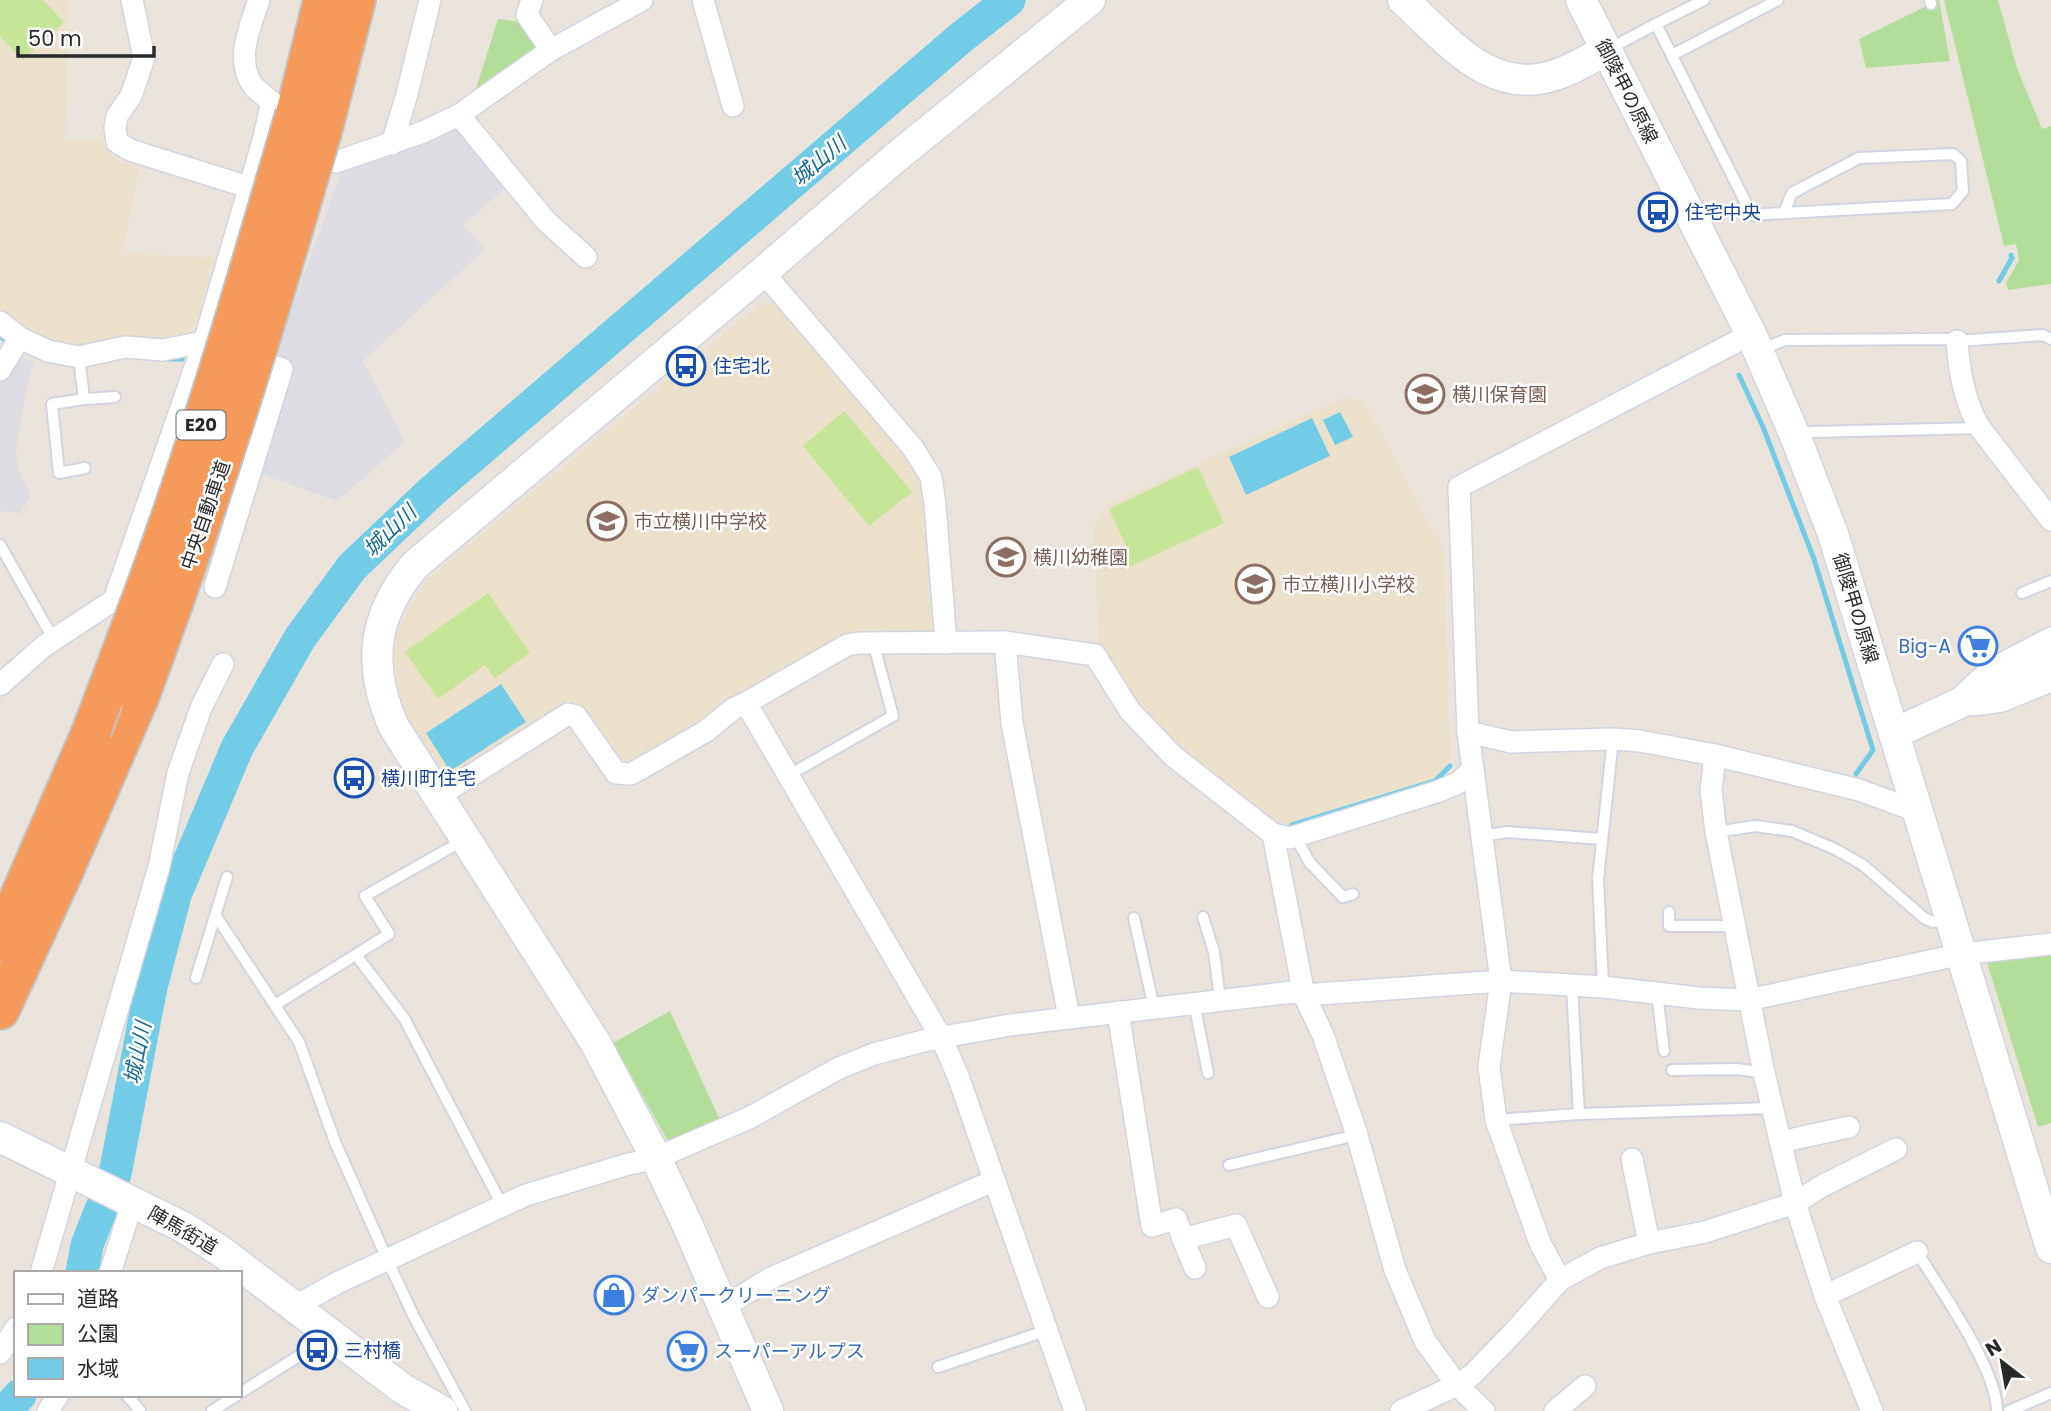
<svg xmlns="http://www.w3.org/2000/svg" width="2051" height="1411" font-family="Poppins,'Noto Sans JP',sans-serif">
<style>
.industrial{fill:#dddce3}
.education{fill:#ebe0cb}
.green{fill:#b3de9a}
.pitch{fill:#c6e596}
.water{fill:#73cce7}
.lines{fill:none;stroke-linecap:round;stroke-linejoin:round}
.stream{stroke:#73cce7;stroke-width:5}
.river{stroke:#73cce7;stroke-width:33}
.lane-casing{stroke:#d1d4e1;stroke-width:14}
.street-casing{stroke:#d1d4e1;stroke-width:24}
.secondary-casing{stroke:#d1d4e1;stroke-width:33}
.highway-casing{stroke:#c3c3c3;stroke-width:42}
.lane{stroke:#fff;stroke-width:10}
.street{stroke:#fff;stroke-width:21}
.secondary{stroke:#fff;stroke-width:30}
.highway{stroke:#f59a5b;stroke-width:38}
.highway-bridge-casing{stroke:#c3c3c3;stroke-width:42;stroke-linecap:butt}
.highway-bridge{stroke:#f59a5b;stroke-width:38}
.labels{text-anchor:middle;stroke-width:5;stroke-linejoin:round;paint-order:stroke}
.shield{fill:#fff;stroke:#696969;stroke-width:2}
.shield-label{font-size:18px;font-weight:bold;fill:#292929}
.street-label{font-size:19px;fill:#292929;stroke:#fff}
.transit-label{font-size:19px;fill:#164399;stroke:#fff;text-anchor:start}
.education-label{font-size:19px;fill:#785e54;stroke:#fff;text-anchor:start}
.shop-label{font-size:19px;fill:#366cbe;stroke:#fff;text-anchor:start}
.water-label{font-size:21px;font-style:italic;fill:#146a91;stroke:#fff}
</style>
<rect width="100%" height="100%" fill="#eae3db"/>
<g class="industrial">
<path d="M 456,125 L 507,187 L 463,225 L 485,249 L 363,361 L 405,442 L 337,501 L 259,473 L 294,364 L 275,355 L 342,169 Z"/>
<path d="M 17,355 L 34,363 L 27,386 L 16,449 L 18,468 L 31,497 L 20,513 L 0,511 L 0,383 Z"/>
</g>
<g class="education">
<path d="M 0,0 L 68,0 L 65,139 L 101,138 L 109,156 L 139,169 L 122,253 L 215,258 L 193,331 L 166,343 L 58,345 L 32,337 L 0,311 Z"/>
<path d="M 761,303 L 775,304 L 909,461 L 923,483 L 927,509 L 932,630 L 848,635 L 832,642 L 723,703 L 695,724 L 631,762 L 620,762 L 575,700 L 448,780 L 406,716 L 397,686 L 394,655 L 398,632 L 411,605 L 428,579 Z"/>
<path d="M 1345,397 L 1364,402 L 1444,551 L 1450,766 L 1435,781 L 1292,825 L 1267,817 L 1163,731 L 1131,699 L 1099,646 L 1094,525 L 1109,504 Z"/>
</g>
<g class="green">
<path d="M 1939,0 L 1950,61 L 1866,68 L 1859,39 Z"/>
<path d="M 1944,0 L 1998,0 L 2017,68 L 2042,129 L 2051,126 L 2051,284 L 2008,290 L 2006,283 L 2019,260 L 2016,244 L 2004,246 Z"/>
<path d="M 498,19 L 522,22 L 543,50 L 473,98 Z"/>
<path d="M 2051,952 L 2051,1123 L 2038,1127 L 1986,959 Z"/>
<path d="M 670,1011 L 720,1120 L 668,1141 L 613,1043 Z"/>
</g>
<g class="pitch">
<path d="M 0,0 L 43,0 L 64,22 L 23,60 L 0,36 Z"/>
<path d="M 844,411 L 912,492 L 869,526 L 803,446 Z"/>
<path d="M 1198,467 L 1224,523 L 1123,570 L 1116,556 L 1128,550 L 1109,509 Z"/>
<path d="M 488,593 L 530,653 L 495,678 L 485,665 L 438,699 L 405,652 Z"/>
</g>
<g class="water">
<path d="M 1340,412 L 1353,437 L 1335,445 L 1323,420 Z"/>
<path d="M 1312,418 L 1330,456 L 1246,495 L 1229,457 Z"/>
<path d="M 501,684 L 526,722 L 450,771 L 426,733 Z"/>
</g>
<g class="lines">
<g class="stream">
<path d="M 1999,281 L 2012,258 L 2011,255"/>
<path d="M 0,336 L 4,339"/>
<path d="M 169,359 L 182,359"/>
<path d="M 1739,375 L 1763,427 L 1814,559 L 1873,750 L 1856,774"/>
<path d="M 1292,825 L 1435,781 L 1450,766"/>
</g>
<g class="river">
<path d="M 82,1273 L 87,1245 L 115,1174 L 151,987 L 175,895 L 237,748 L 300,638 L 352,567 L 431,492 L 963,36 L 1009,0"/>
<path d="M 5,1411 L 20,1395"/>
</g>
<defs>
<g id="lane">
<path d="M 1930,0 L 1931,4"/>
<path d="M 1656,24 L 1704,0"/>
<path d="M 1607,50 L 1656,24 L 1752,215 L 1784,213 L 1792,193 L 1859,158 L 1953,154 L 1961,161 L 1963,191 L 1952,204 L 1784,213"/>
<path d="M 1672,55 L 1778,0"/>
<path d="M 1759,350 L 1785,340 L 1946,339 L 1957,341 L 2043,335 L 2051,339"/>
<path d="M 79,357 L 84,399 L 115,397"/>
<path d="M 84,399 L 52,404 L 59,473 L 85,468"/>
<path d="M 1798,437 L 1811,432 L 1980,428"/>
<path d="M 0,545 L 54,640"/>
<path d="M 2022,593 L 2051,581"/>
<path d="M 789,775 L 893,716 L 873,642"/>
<path d="M 1716,832 L 1755,826 L 1792,831 L 1835,849 L 1863,865 L 1924,918 L 1933,922 L 1950,919"/>
<path d="M 1295,836 L 1310,863 L 1343,897 L 1353,894"/>
<path d="M 1482,836 L 1507,832 L 1602,839"/>
<path d="M 1669,912 L 1669,926 L 1735,926"/>
<path d="M 216,916 L 299,1042 L 335,1142 L 387,1259 L 414,1317 L 465,1411"/>
<path d="M 1203,917 L 1214,952 L 1220,999"/>
<path d="M 1134,918 L 1154,1008"/>
<path d="M 356,955 L 404,1018 L 502,1205"/>
<path d="M 196,978 L 227,877"/>
<path d="M 1603,987 L 1598,879 L 1613,739"/>
<path d="M 1657,993 L 1664,1051"/>
<path d="M 1194,1003 L 1208,1073"/>
<path d="M 275,1005 L 389,934 L 365,896 L 464,840"/>
<path d="M 1672,1070 L 1737,1069 L 1764,1073"/>
<path d="M 1579,1114 L 1772,1108"/>
<path d="M 1496,1120 L 1579,1114 L 1572,987"/>
<path d="M 1229,1165 L 1357,1135"/>
<path d="M 1917,1252 C 1940,1289 1997,1369 1997,1411"/>
<path d="M 938,1367 L 1045,1331"/>
<path d="M 240,1393 L 329,1337"/>
<path d="M 127,1395 L 140,1411"/>
<path d="M 212,1411 L 237,1395"/>
<path d="M 2009,1411 L 2051,1393"/>
</g>
<g id="street">
<path d="M 132,0 L 144,58 L 131,96 L 117,116 L 115,128 L 117,142 L 130,150 L 248,187"/>
<path d="M 532,0 L 527,15 L 551,50"/>
<path d="M 703,0 L 733,106"/>
<path d="M 459,115 L 546,221 L 586,257"/>
<path d="M 392,144 L 407,94 L 430,0"/>
<path d="M 306,153 L 336,162 L 423,132 L 459,115 L 551,50 L 642,0"/>
<path d="M 763,272 L 913,448 L 931,477 L 935,504 L 946,643"/>
<path d="M 0,322 L 20,338 L 48,351 L 79,357 L 125,347 L 163,350 L 204,342 L 263,141 L 272,102 C 266,97 259,92 254,87 C 234,61 250,27 259,0"/>
<path d="M 1957,341 C 1959,371 1964,402 1980,428 L 2051,520"/>
<path d="M 0,370 L 20,338"/>
<path d="M 1005,642 L 1012,723 L 1069,1017"/>
<path d="M 0,685 L 44,646 L 114,600 L 204,342 L 282,369 L 215,587"/>
<path d="M 1963,695 L 1990,670 L 2051,638"/>
<path d="M 746,703 L 942,1039 L 958,1076 L 1075,1411"/>
<path d="M 1973,705 L 2002,701 L 2051,681"/>
<path d="M 1468,732 L 1511,742 L 1613,739 L 1640,741 L 1715,755 L 1859,790 L 1919,812"/>
<path d="M 1715,755 L 1711,791 L 1716,832 L 1764,1073 L 1795,1203 L 1825,1296 L 1872,1411"/>
<path d="M 437,797 L 568,714 L 576,716 L 616,773 L 631,774 L 706,731 L 733,709 L 746,703 L 847,645 L 859,643 L 1005,642 L 1095,655 L 1130,711 L 1173,756 L 1273,834 L 1290,838 L 1439,791 L 1458,783 L 1471,771"/>
<path d="M 1273,834 L 1304,995 L 1323,1035 L 1357,1135 L 1395,1270 L 1425,1341 L 1457,1385 L 1484,1411"/>
<path d="M 1118,1012 L 1152,1226 L 1176,1219 L 1183,1239 L 1236,1225 L 1268,1297"/>
<path d="M 1780,1142 L 1849,1127"/>
<path d="M 1632,1159 L 1649,1243"/>
<path d="M 1183,1239 L 1195,1268"/>
<path d="M 41,1273 L 159,867 L 178,773 L 201,708 L 223,664"/>
<path d="M 110,1273 L 133,1201"/>
<path d="M 1560,1280 L 1540,1243 L 1496,1120 L 1489,1067 L 1501,981 L 1468,732 L 1459,487 L 1751,334"/>
<path d="M 1825,1296 L 1917,1252"/>
<path d="M 725,1306 L 771,1278 L 993,1181"/>
<path d="M 294,1307 L 337,1283 L 526,1195 L 625,1165 L 656,1158 L 749,1118 L 839,1068 L 874,1054 L 927,1040 L 1010,1025 L 1293,992 L 1304,995 L 1501,981 L 1603,987 L 1699,998 L 1748,1000 L 1962,954 L 2051,944"/>
<path d="M 0,1353 L 16,1328"/>
<path d="M 48,1411 L 58,1395"/>
<path d="M 1401,1411 L 1457,1385 L 1472,1375 L 1513,1333 L 1560,1280 L 1600,1258 L 1649,1243 L 1705,1232 L 1795,1203 L 1822,1186 L 1896,1149"/>
<path d="M 1555,1411 L 1585,1386"/>
</g>
<g id="secondary">
<path d="M 1403,0 C 1447,39 1491,99 1558,74 C 1575,68 1591,58 1606,50"/>
<path d="M 1581,0 L 1751,334 L 1796,438 L 1833,534 L 2051,1248"/>
<path d="M 1895,733 L 2051,661"/>
<path d="M 0,1137 L 183,1227 L 222,1252 L 403,1389 L 442,1411"/>
<path d="M 768,1411 L 688,1226 L 656,1158 L 595,1042 L 394,727 C 367,666 372,616 415,565 L 763,272 L 895,158 L 1090,0"/>
</g>
<g id="highway">
<path d="M 295,114 L 323,0"/>
<path d="M 324,125 L 356,0"/>
<path d="M 0,942 L 92,730"/>
<path d="M 0,1010 L 63,873 L 139,698"/>
</g>
</defs>
<use href="#lane" class="lane-casing"/>
<use href="#street" class="street-casing"/>
<use href="#secondary" class="secondary-casing"/>
<use href="#highway" class="highway-casing"/>
<use href="#lane" class="lane"/>
<use href="#street" class="street"/>
<use href="#secondary" class="secondary"/>
<use href="#highway" class="highway"/>
<defs>
<g id="highway-bridge">
<path d="M 139,698 C 210,508 268,319 324,125"/>
<path d="M 92,730 C 111,679 131,628 150,576 C 205,424 250,269 295,114"/>
</g>
</defs>
<use href="#highway-bridge" class="highway-bridge-casing"/>
<use href="#highway-bridge" class="highway-bridge"/>
</g>
<defs>
<symbol id="bus-ring" viewBox="-11 -11 22 22"><circle r="9.5" fill="#fff" stroke="#1a4fb4" stroke-width="1.5"/><path d="M-5-6H5V4H4V6H2V4H-2V6H-4V4H-5ZM-3.5-4V0h7V-4ZM-3.5 1.2v1.5H-2V1.2ZM2 1.2v1.5H3.5V1.2Z" fill="#1a4fb4"/></symbol>
<symbol id="school-ring" viewBox="-11 -11 22 22"><circle r="9.5" fill="#fff" stroke="#8d6e63" stroke-width="1.5"/><path d="M0-5L7-2L0 1L-7-2ZM-4 1L0 2.5L4 1V4Q0 6-4 4Z" fill="#8d6e63"/></symbol>
<symbol id="supermarket-ring" viewBox="-11 -11 22 22"><circle r="9.5" fill="#fff" stroke="#3f7fe0" stroke-width="1.5"/><path d="M-6-5.5h2.5l.6 2H6L4.5 2H-2.5L-4.4-4H-6ZM-1.5 3.2a1.3 1.3 0 1 0 .1 0ZM3 3.2a1.3 1.3 0 1 0 .1 0Z" fill="#3f7fe0"/></symbol>
<symbol id="shop-ring" viewBox="-11 -11 22 22"><circle r="9.5" fill="#fff" stroke="#3f7fe0" stroke-width="1.5"/><path d="M-5-2.5h2.3a2.7 3.5 0 0 1 5.4 0H5L5.5 6h-11ZM-1.5-2.5h3a1.5 2.3 0 0 0-3 0Z" fill="#3f7fe0"/></symbol>
</defs>
<g fill-rule="evenodd">
<use href="#bus-ring" x="1636" y="190" width="44" height="44"/>
<use href="#bus-ring" x="664" y="344" width="44" height="44"/>
<use href="#school-ring" x="1403" y="372" width="44" height="44"/>
<use href="#school-ring" x="585" y="499" width="44" height="44"/>
<use href="#school-ring" x="984" y="535" width="44" height="44"/>
<use href="#school-ring" x="1233" y="562" width="44" height="44"/>
<use href="#supermarket-ring" x="1956" y="624" width="44" height="44"/>
<use href="#bus-ring" x="332" y="756" width="44" height="44"/>
<use href="#shop-ring" x="592" y="1273" width="44" height="44"/>
<use href="#bus-ring" x="295" y="1328" width="44" height="44"/>
<use href="#supermarket-ring" x="665" y="1329" width="44" height="44"/>
</g>
<g class="labels">
<rect class="shield" x="176.5" y="410.5" width="49" height="29" rx="5"/>
<g class="shield-label">
<text x="201" y="431">E20</text>
</g>
<g class="street-label">
<text transform="translate(1627 91) rotate(63)" y="7">御陵甲の原線</text>
<text transform="translate(205 515) rotate(-71)" y="7">中央自動車道</text>
<text transform="translate(1856 608) rotate(73)" y="7">御陵甲の原線</text>
<text transform="translate(183 1230) rotate(30)" y="7">陣馬街道</text>
</g>
<g class="transit-label">
<text x="1685" y="219">住宅中央</text>
<text x="713" y="373">住宅北</text>
<text x="381" y="785">横川町住宅</text>
<text x="344" y="1357">三村橋</text>
</g>
<g class="education-label">
<text x="1452" y="401">横川保育園</text>
<text x="634" y="528">市立横川中学校</text>
<text x="1033" y="564">横川幼稚園</text>
<text x="1282" y="591">市立横川小学校</text>
</g>
<g class="shop-label">
<text x="1951" y="653" text-anchor="end">Big-A</text>
<text x="641" y="1302">ダンパークリーニング</text>
<text x="714" y="1358">スーパーアルプス</text>
</g>
<g class="water-label">
<text transform="translate(819 161) rotate(-40)" y="7">城山川</text>
<text transform="translate(390 531) rotate(-44)" y="7">城山川</text>
<text transform="translate(138 1053) rotate(-79)" y="7">城山川</text>
</g>
</g>
<rect x="14" y="1271" width="228" height="126" fill="#ffffff" stroke="#a9a9a9" stroke-width="2"/>
<rect x="28" y="1294" width="35" height="10" fill="#ffffff" stroke="#a9a9a9" stroke-width="2"/>
<text x="77" y="1306" font-size="21" fill="#292929">道路</text>
<rect x="28" y="1324" width="35" height="21" fill="#b3de9a" stroke="#a9a9a9" stroke-width="2"/>
<text x="77" y="1341" font-size="21" fill="#292929">公園</text>
<rect x="28" y="1358" width="35" height="21" fill="#73cce7" stroke="#a9a9a9" stroke-width="2"/>
<text x="77" y="1376" font-size="21" fill="#292929">水域</text>
<g transform="translate(2002 1362) rotate(329)" stroke="#ffffff" stroke-width="5" paint-order="stroke">
<path d="M0-5L12 26L0 18L-12 26Z" fill="#292929"/>
<text y="-10" font-size="19" font-weight="bold" text-anchor="middle" fill="#292929">N</text>
</g>
<path d="M18 46v10h136v-10" fill="none" stroke="#292929" stroke-width="3.5"/>
<text x="28" y="46" font-size="21" fill="#292929" stroke="#ffffff" stroke-width="5" paint-order="stroke">50 m</text>
</svg>
